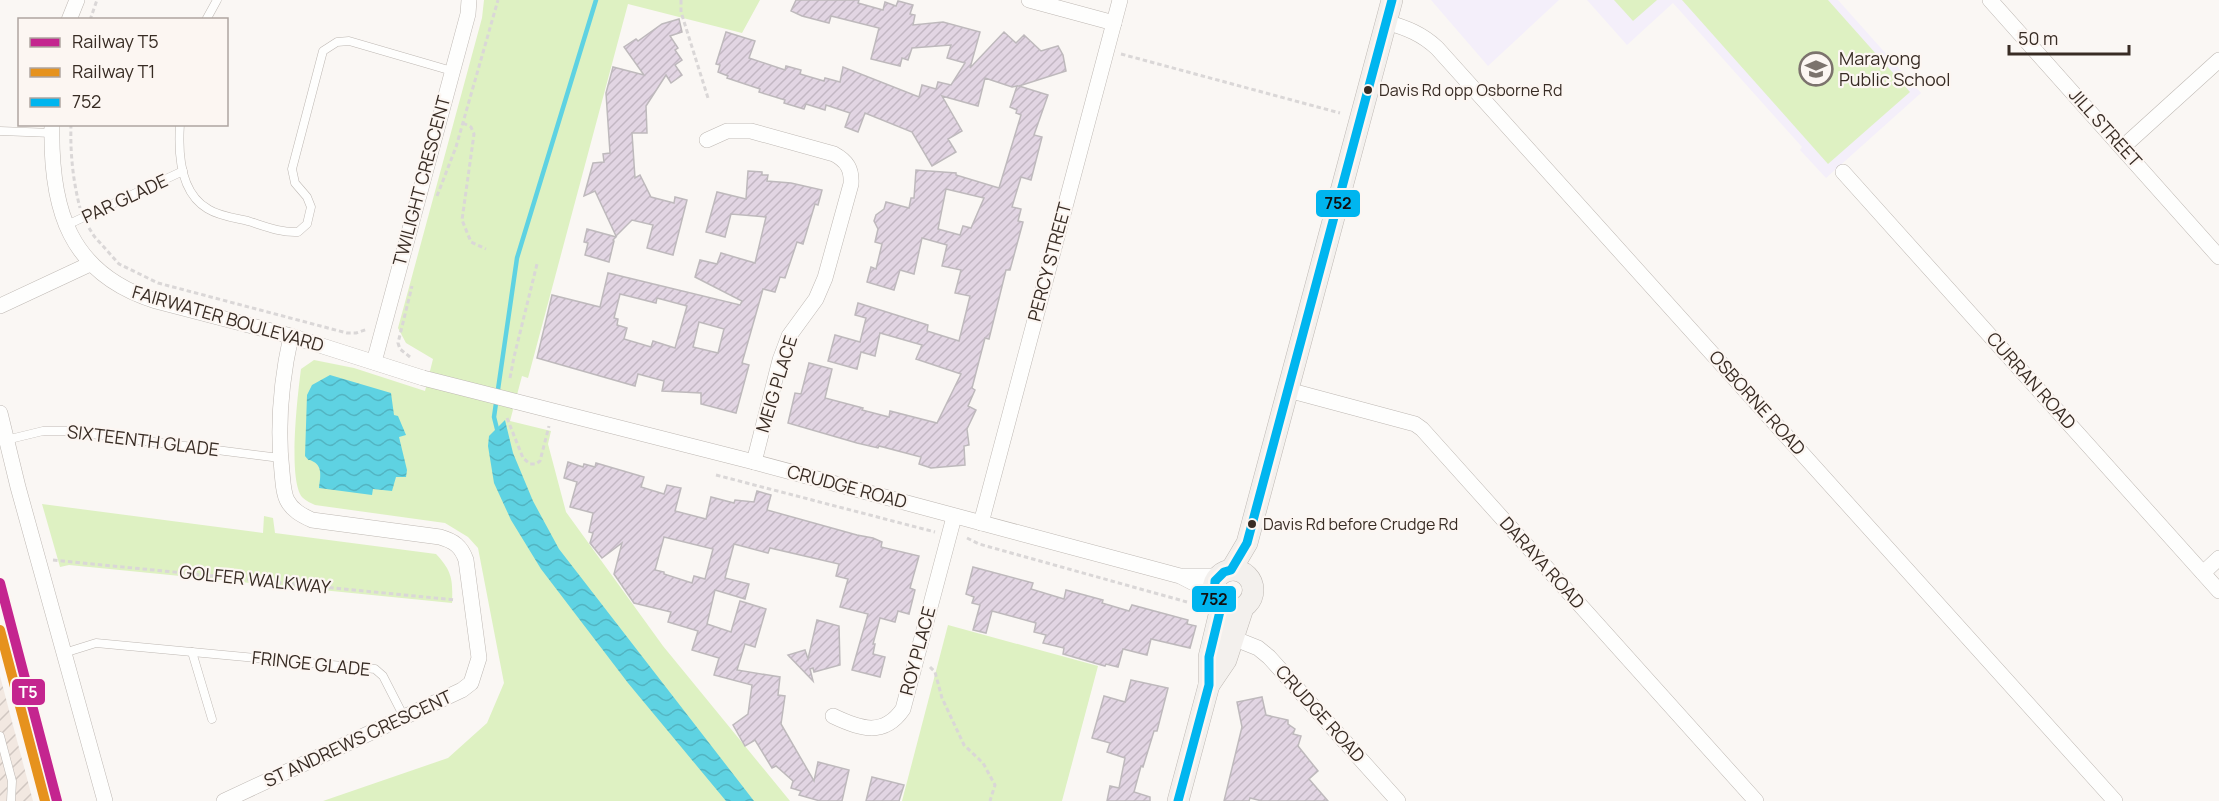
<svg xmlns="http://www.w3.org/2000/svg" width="2219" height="801" font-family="Manrope,sans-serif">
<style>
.industrial{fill:url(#industrial-furrows)}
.education{fill:#f4effa}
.park{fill:#def1c2}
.water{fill:url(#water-waves)}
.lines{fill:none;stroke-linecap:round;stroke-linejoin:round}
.stream{stroke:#5ed2e2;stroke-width:4.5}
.building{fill:url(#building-hatch);stroke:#beb9bc;stroke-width:1.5;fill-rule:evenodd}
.lane-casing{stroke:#beb8b3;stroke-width:9}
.street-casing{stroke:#beb8b3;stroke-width:16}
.secondary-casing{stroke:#beb8b3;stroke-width:22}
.path{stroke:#dad7d7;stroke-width:3;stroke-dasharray:4.5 3;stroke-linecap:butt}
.lane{stroke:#fefefd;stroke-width:8}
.street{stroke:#fefefd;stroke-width:15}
.secondary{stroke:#f3f0ed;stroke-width:21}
.street-bridge-casing{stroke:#beb8b3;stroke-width:16;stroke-linecap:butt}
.street-bridge{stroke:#fefefd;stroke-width:15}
.bus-1-casing{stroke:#fcf6f2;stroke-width:14}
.bus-1{stroke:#00b5ef;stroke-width:9}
.rail-1-casing{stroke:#fcf6f2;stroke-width:15}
.rail-2-casing{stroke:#fcf6f2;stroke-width:15}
.rail-1{stroke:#c4258f;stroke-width:10}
.rail-2{stroke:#e6921d;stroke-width:10}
.bus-dot{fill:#382c24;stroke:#fcf6f2;stroke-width:2}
.labels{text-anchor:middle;stroke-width:4.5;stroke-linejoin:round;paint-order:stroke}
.bus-label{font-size:16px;fill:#382c24;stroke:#fcf6f2;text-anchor:start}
.poi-label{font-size:18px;fill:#382c24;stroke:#fcf6f2;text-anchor:start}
.street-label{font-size:18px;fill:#382c24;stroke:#fcf6f2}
.line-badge{stroke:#fcf6f2;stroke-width:2}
.badge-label{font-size:16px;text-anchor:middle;font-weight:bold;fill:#fff}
.pale-badge-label{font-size:16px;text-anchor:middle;font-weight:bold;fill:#111}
</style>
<defs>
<pattern id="industrial-furrows" width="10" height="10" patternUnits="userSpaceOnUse" patternTransform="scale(1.5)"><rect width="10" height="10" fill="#f2e8e1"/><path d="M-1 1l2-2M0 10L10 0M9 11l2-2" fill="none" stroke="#d0c7c1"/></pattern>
<pattern id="water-waves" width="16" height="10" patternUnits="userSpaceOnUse" patternTransform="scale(1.5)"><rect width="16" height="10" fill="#5ed2e2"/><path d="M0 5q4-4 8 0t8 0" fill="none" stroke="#52b4c2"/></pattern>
<pattern id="building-hatch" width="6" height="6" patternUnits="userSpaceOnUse" patternTransform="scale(1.5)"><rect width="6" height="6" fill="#e2d5e3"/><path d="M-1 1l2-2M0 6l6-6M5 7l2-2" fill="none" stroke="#c3b7c3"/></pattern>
</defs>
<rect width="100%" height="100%" fill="#faf7f4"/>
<path class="industrial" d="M 0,676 L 33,801 L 0,801 Z"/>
<g class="education">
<path d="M 1431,0 L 1559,0 L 1488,66 Z"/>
<path d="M 1587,0 L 1838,0 L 1921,93 L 1826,178 L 1800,150 L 1802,147 L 1673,3 L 1627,45 Z"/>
</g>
<g class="park">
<path d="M 484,0 L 760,0 L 742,33 L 628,4 L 528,378 L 522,376 L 510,421 L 551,431 L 548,444 L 566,512 L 663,646 L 790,801 L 323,801 L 448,758 L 487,723 L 504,683 L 478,548 L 468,537 L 445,523 L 315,505 C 311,503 306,501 303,498 C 287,483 298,392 301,369 L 314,360 L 354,368 L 425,391 L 433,359 L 406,343 L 398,328 L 482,18 Z"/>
<path d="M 1614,0 L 1657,0 L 1633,21 Z"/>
<path d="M 1682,0 L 1828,0 L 1910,92 L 1828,164 Z"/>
<path d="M 42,504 L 263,533 L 264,516 L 273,518 L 275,533 L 436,554 C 452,571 453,579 452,603 L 69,565 L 60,567 Z"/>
<path d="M 948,625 L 1098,666 L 1062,801 L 902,801 Z"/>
</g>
<g class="water">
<path d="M 330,375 L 391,393 L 394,415 L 398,416 L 406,435 L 399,437 L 407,470 L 406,477 L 396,477 L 392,491 L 373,489 L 372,495 L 319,488 C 320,479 323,467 314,462 C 305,457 312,464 305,456 L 307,395 L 312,385 Z"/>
<path d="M 505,420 L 513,453 L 533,501 L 559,549 L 754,801 L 726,801 L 628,683 L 541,569 L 511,520 L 494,483 L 488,446 L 489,436 Z"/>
</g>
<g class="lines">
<path class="stream" d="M 498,433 L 494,417 L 517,258 L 596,0"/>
</g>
<g class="building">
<path d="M 796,0 L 859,0 L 858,3 L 883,10 L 885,2 L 896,6 L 898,1 L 913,5 L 910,14 L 915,15 L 913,25 L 943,22 L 980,32 L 970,68 L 1004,32 L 1016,43 L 1024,35 L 1041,51 L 1058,46 L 1063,55 L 1066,71 L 1019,86 L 1048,95 L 1034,135 L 1042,137 L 1031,180 L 1021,177 L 1012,207 L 1021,209 L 1018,221 L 1023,222 L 1010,270 L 1006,270 L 989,339 L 985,338 L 972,388 L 975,390 L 968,406 L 976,410 L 967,429 L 969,445 L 964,446 L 965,465 L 931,468 L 919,464 L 921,457 L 879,446 L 878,448 L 857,443 L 788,423 L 795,393 L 801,394 L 809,363 L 832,369 L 825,398 L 863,408 L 862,410 L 889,417 L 890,411 L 937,423 L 961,374 L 916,359 L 922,345 L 880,333 L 875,356 L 861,352 L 857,369 L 828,361 L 835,335 L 860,342 L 866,318 L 855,315 L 858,303 L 928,325 L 927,331 L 959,341 L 970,296 L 955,293 L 961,270 L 942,266 L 947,245 L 922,238 L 914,274 L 900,270 L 894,290 L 867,282 L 871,267 L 876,269 L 882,244 L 875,242 L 878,229 L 874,221 L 876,215 L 884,209 L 886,202 L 909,208 L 911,198 L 914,198 L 916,170 L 956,173 L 956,175 L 999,188 L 1021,115 L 1016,113 L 1017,110 L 1010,107 L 1017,86 L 1012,87 L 985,78 L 978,106 L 942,96 L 962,131 L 948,139 L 956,152 L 932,166 L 912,132 L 865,113 L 858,132 L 845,127 L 850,113 L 826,105 L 825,110 L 806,104 L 804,109 L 784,103 L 785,100 L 759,92 L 760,89 L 727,78 L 728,76 L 718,72 L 720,65 L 716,64 L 726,32 L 755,41 L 749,58 L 785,70 L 786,66 L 801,70 L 800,74 L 824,81 L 825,78 L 840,82 L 843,67 L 919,97 L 922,85 L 936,89 L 938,82 L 951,85 L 965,63 L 947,58 L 951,45 L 912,48 L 908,60 L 902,58 L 900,66 L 871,59 L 879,28 L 831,16 L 829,23 L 802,16 L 791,11 ZM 946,189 L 984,198 L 971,228 L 963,226 L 960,235 L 938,229 Z"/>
<path d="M 679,19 L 682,32 L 670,36 L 678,48 L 675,50 L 682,60 L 675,65 L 682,75 L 671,83 L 666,75 L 646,106 L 647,133 L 632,133 L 635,178 L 640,175 L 651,197 L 674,203 L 675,197 L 687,200 L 673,255 L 647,248 L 653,225 L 632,220 L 616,236 L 595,191 L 584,196 L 593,163 L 604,162 L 603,154 L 610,153 L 606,93 L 613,67 L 644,75 L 624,47 L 636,39 L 638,41 L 662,24 Z"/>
<path d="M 748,171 L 762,172 L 762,175 L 768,175 L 767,181 L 791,183 L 822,190 L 818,205 L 815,204 L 803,244 L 797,242 L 785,278 L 780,277 L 775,292 L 763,289 L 742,363 L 749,365 L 736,413 L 701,404 L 701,393 L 662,391 L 664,381 L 638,374 L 635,386 L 537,358 L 552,295 L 600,307 L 608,273 L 740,305 L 742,301 L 695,277 L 700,260 L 717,264 L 721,253 L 755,263 L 766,217 L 731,214 L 725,237 L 706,232 L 717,192 L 746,199 ZM 620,294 L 656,303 L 657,298 L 687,306 L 675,348 L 653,341 L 651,347 L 624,339 L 627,328 L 617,325 L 618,319 L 614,318 ZM 699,322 L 724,329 L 718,353 L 693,347 Z"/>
<path d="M 587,229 L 616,237 L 613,240 L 614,241 L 609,262 L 585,255 L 588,243 L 584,242 Z"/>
<path d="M 568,462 L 583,467 L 584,464 L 595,467 L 596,463 L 644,477 L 641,487 L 664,494 L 667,485 L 681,488 L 675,511 L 706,519 L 711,497 L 734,503 L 735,500 L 754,502 L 757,491 L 771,495 L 767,510 L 857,535 L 873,538 L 882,542 L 881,547 L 919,556 L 910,588 L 915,590 L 909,614 L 898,611 L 895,622 L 880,618 L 873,644 L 875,644 L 873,654 L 885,657 L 880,677 L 852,670 L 868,614 L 840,607 L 848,579 L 836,576 L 839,564 L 770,548 L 768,553 L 734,544 L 725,578 L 749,584 L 745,599 L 715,590 L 707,624 L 731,632 L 740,601 L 766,609 L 755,647 L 745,644 L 737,670 L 780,677 L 778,695 L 785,696 L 781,724 L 814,781 L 818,762 L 849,770 L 842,801 L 820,801 L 799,795 L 801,791 L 791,788 L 793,781 L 776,766 L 772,768 L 755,740 L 745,746 L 733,725 L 748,714 L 752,685 L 714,675 L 719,658 L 692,650 L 698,631 L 668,622 L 671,612 L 634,603 L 614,574 L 622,543 L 602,558 L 590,543 L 593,533 L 589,532 L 593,513 L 570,507 L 577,482 L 564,478 ZM 664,537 L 713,549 L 705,579 L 694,576 L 692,583 L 664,574 L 664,572 L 655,570 Z"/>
<path d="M 973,567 L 1033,583 L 1031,589 L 1064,599 L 1066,590 L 1103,600 L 1102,603 L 1129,611 L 1132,605 L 1188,620 L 1187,624 L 1196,626 L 1190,648 L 1151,639 L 1147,655 L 1123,649 L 1118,667 L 1106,664 L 1105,666 L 1063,654 L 1064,648 L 1043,643 L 1046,635 L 1034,632 L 1036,623 L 992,611 L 986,633 L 973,630 L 980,605 L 972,603 L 974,597 L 966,594 Z"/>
<path d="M 817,620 L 839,626 L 840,665 L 814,672 L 813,668 L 810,669 L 813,681 L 788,655 L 805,650 L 808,659 Z"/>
<path d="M 1131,680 L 1168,688 L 1157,731 L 1154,731 L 1143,767 L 1141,766 L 1134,792 L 1150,797 L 1150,801 L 1107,801 L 1110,786 L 1119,788 L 1125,758 L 1107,752 L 1110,743 L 1092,738 L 1104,696 L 1125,702 Z"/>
<path d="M 1262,697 L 1266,715 L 1288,720 L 1288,724 L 1295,729 L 1293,734 L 1301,736 L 1298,746 L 1318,771 L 1309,779 L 1328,801 L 1262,801 L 1250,798 L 1249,801 L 1224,801 L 1242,727 L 1237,702 Z"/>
<path d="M 872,777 L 904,785 L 899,801 L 866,801 Z"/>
</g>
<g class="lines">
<defs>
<g id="lane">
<path d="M 206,20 L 217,0"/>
<path d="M 180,124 C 178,153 180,193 208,209 C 219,216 235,218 248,221 C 264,226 281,233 298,232 L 307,224 L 311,207 L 307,197 L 295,183 L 292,169 L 323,51 L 337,42 L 349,41 L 452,71"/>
<path d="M 0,131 L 52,133"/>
<path d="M 67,225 L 183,171"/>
<path d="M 6,440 L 43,431 L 67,431 L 280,458"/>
<path d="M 192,652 L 212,719"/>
<path d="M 64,653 L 96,643 L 375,669 L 383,676 L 404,717"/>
<path d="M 0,736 L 12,781 L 11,801"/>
</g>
<g id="street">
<path d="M 1029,0 L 1114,23"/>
<path d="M 1990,0 L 2219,257"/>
<path d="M 69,20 L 77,0"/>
<path d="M 1386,22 C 1407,28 1422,34 1437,48 L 2115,801"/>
<path d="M 52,124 C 50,209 69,274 156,301 L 291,336 L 423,378"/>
<path d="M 707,140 L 727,131 L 751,131 L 834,154 C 847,161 852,169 851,184 L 825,278 L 816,299 L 789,336 L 780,360 L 754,462"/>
<path d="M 2123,147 L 2219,60"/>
<path d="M 1843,172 L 2219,591"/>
<path d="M 0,306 L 90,264"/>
<path d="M 374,362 L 468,14 L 469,0"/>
<path d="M 1288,390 L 1415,424 L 1422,429 L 1756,801"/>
<path d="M 514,401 L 754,462 L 1180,576 L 1213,593"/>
<path d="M 0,413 L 18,487 L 105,801"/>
<path d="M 981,523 L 1120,0"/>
<path d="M 2203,573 L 2219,558"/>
<path d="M 1183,576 L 1219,576"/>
<path d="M 1233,638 L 1258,648 L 1269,657 L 1398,801"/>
<path d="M 833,716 C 860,729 884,737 903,709 L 954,517"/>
<path d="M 224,801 L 462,690 L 471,683 L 479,658 L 466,560 C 461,546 454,541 440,537 L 312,520 C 301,515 292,510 287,500 C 283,492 283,481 282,472 C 277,427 281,381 291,336"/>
</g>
<g id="secondary">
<circle cx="1233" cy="590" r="20"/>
<path d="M 1231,570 L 1247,543 L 1392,0"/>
<path d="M 1209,685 L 1226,660 L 1243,608"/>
<path d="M 1178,801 L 1209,685 L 1209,657 L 1221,607"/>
</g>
</defs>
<use href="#lane" class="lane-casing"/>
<use href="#street" class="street-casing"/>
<use href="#secondary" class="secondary-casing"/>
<g class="path">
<path d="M 681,0 L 681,12 L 708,98"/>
<path d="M 90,20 L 97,0"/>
<path d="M 1121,54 L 1340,113"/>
<path d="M 463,123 L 471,127 L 474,134 L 462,220 L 471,242 L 486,249"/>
<path d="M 71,124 C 70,153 73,181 80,208"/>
<path d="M 437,196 L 456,147 L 498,0"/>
<path d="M 89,228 L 94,236 L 119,264 L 158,283 L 347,333 L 356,333 L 368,329"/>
<path d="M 410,357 L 400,349 L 398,343 L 412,286"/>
<path d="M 510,378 L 514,357 L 537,264"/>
<path d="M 507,418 L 523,458 L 530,464 L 536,464 L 540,461 L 549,426"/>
<path d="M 716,475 L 935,532"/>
<path d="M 967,538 L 979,544 L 1187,602"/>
<path d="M 53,560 L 455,600"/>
<path d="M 930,667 L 935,672 L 942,698 L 964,745 L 983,763 L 995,785 L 990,801"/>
</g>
<use href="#lane" class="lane"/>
<use href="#street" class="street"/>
<use href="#secondary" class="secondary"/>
<defs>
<path id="street-bridge" d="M 423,378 L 514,401"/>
</defs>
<use href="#street-bridge" class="street-bridge-casing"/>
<use href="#street-bridge" class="street-bridge"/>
<defs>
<path id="bus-1" d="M 1178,801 L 1209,685 L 1209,657 L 1221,607 L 1214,600 L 1215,581 L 1224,572 L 1231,570 L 1247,543 L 1392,0"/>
</defs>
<use href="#bus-1" class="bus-1-casing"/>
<use href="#bus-1" class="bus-1"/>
<defs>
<path id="rail-1" d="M 0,583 L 57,801"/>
<path id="rail-2" d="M 0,630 L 45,801"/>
</defs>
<use href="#rail-1" class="rail-1-casing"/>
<use href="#rail-2" class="rail-2-casing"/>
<use href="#rail-1" class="rail-1"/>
<use href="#rail-2" class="rail-2"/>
</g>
<defs>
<symbol id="school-ring" viewBox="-11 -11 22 22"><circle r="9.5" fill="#fcf6f2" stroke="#7c736d" stroke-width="1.5"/><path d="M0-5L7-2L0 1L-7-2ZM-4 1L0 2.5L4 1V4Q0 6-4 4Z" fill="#7c736d"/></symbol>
</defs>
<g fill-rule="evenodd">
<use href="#school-ring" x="1797" y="50" width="38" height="38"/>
</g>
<g class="bus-dot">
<circle cx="1368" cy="90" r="5"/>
<circle cx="1252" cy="524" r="5"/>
</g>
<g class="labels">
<g class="bus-label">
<text x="1379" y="96">Davis Rd opp Osborne Rd</text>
<text x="1263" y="530">Davis Rd before Crudge Rd</text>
</g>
<g class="poi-label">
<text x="1839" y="65">Marayong<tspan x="1839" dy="21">Public School</tspan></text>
</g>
<g class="street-label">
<text transform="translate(2105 128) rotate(48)" y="6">JILL STREET</text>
<text transform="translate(422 181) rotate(-75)" y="6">TWILIGHT CRESCENT</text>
<text transform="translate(125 199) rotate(-25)" y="6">PAR GLADE</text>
<text transform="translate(1050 262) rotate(-75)" y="6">PERCY STREET</text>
<text transform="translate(228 319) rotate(16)" y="6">FAIRWATER BOULEVARD</text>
<text transform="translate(2031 381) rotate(48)" y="6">CURRAN ROAD</text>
<text transform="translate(777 384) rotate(-73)" y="6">MEIG PLACE</text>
<text transform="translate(1757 403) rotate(48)" y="6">OSBORNE ROAD</text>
<text transform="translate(143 441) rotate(7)" y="6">SIXTEENTH GLADE</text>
<text transform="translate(847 487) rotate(15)" y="6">CRUDGE ROAD</text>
<text transform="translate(1542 563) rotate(48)" y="6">DARAYA ROAD</text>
<text transform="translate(255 580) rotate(6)" y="6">GOLFER WALKWAY</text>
<text transform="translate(918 651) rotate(-75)" y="6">ROY PLACE</text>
<text transform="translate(311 664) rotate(6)" y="6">FRINGE GLADE</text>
<text transform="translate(1320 714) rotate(48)" y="6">CRUDGE ROAD</text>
<text transform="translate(358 739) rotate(-25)" y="6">ST ANDREWS CRESCENT</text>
</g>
</g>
<g class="line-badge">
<rect x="1315" y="189" width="46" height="29" rx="6" fill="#00b5ef"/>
<rect x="1191" y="585" width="46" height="28" rx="6" fill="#00b5ef"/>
<rect x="11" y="678" width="35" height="28" rx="6" fill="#c4258f"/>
</g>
<g class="badge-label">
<text x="28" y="698">T5</text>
</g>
<g class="pale-badge-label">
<text x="1338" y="209">752</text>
<text x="1214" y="605">752</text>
</g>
<rect x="18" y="18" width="210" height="108" fill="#fcf6f2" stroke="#aea5a0" stroke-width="1.5"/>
<rect x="30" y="38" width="30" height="9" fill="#c4258f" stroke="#aea5a0" stroke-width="1.5"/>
<text x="72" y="48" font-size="18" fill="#382c24">Railway T5</text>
<rect x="30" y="68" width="30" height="9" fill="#e6921d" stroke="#aea5a0" stroke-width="1.5"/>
<text x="72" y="78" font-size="18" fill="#382c24">Railway T1</text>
<rect x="30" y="98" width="30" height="9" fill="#00b5ef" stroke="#aea5a0" stroke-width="1.5"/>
<text x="72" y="108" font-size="18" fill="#382c24">752</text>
<path d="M2009 45v9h120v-9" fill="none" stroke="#382c24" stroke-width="3"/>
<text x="2018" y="45" font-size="18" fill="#382c24" stroke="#fcf6f2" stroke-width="4.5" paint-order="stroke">50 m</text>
</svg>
